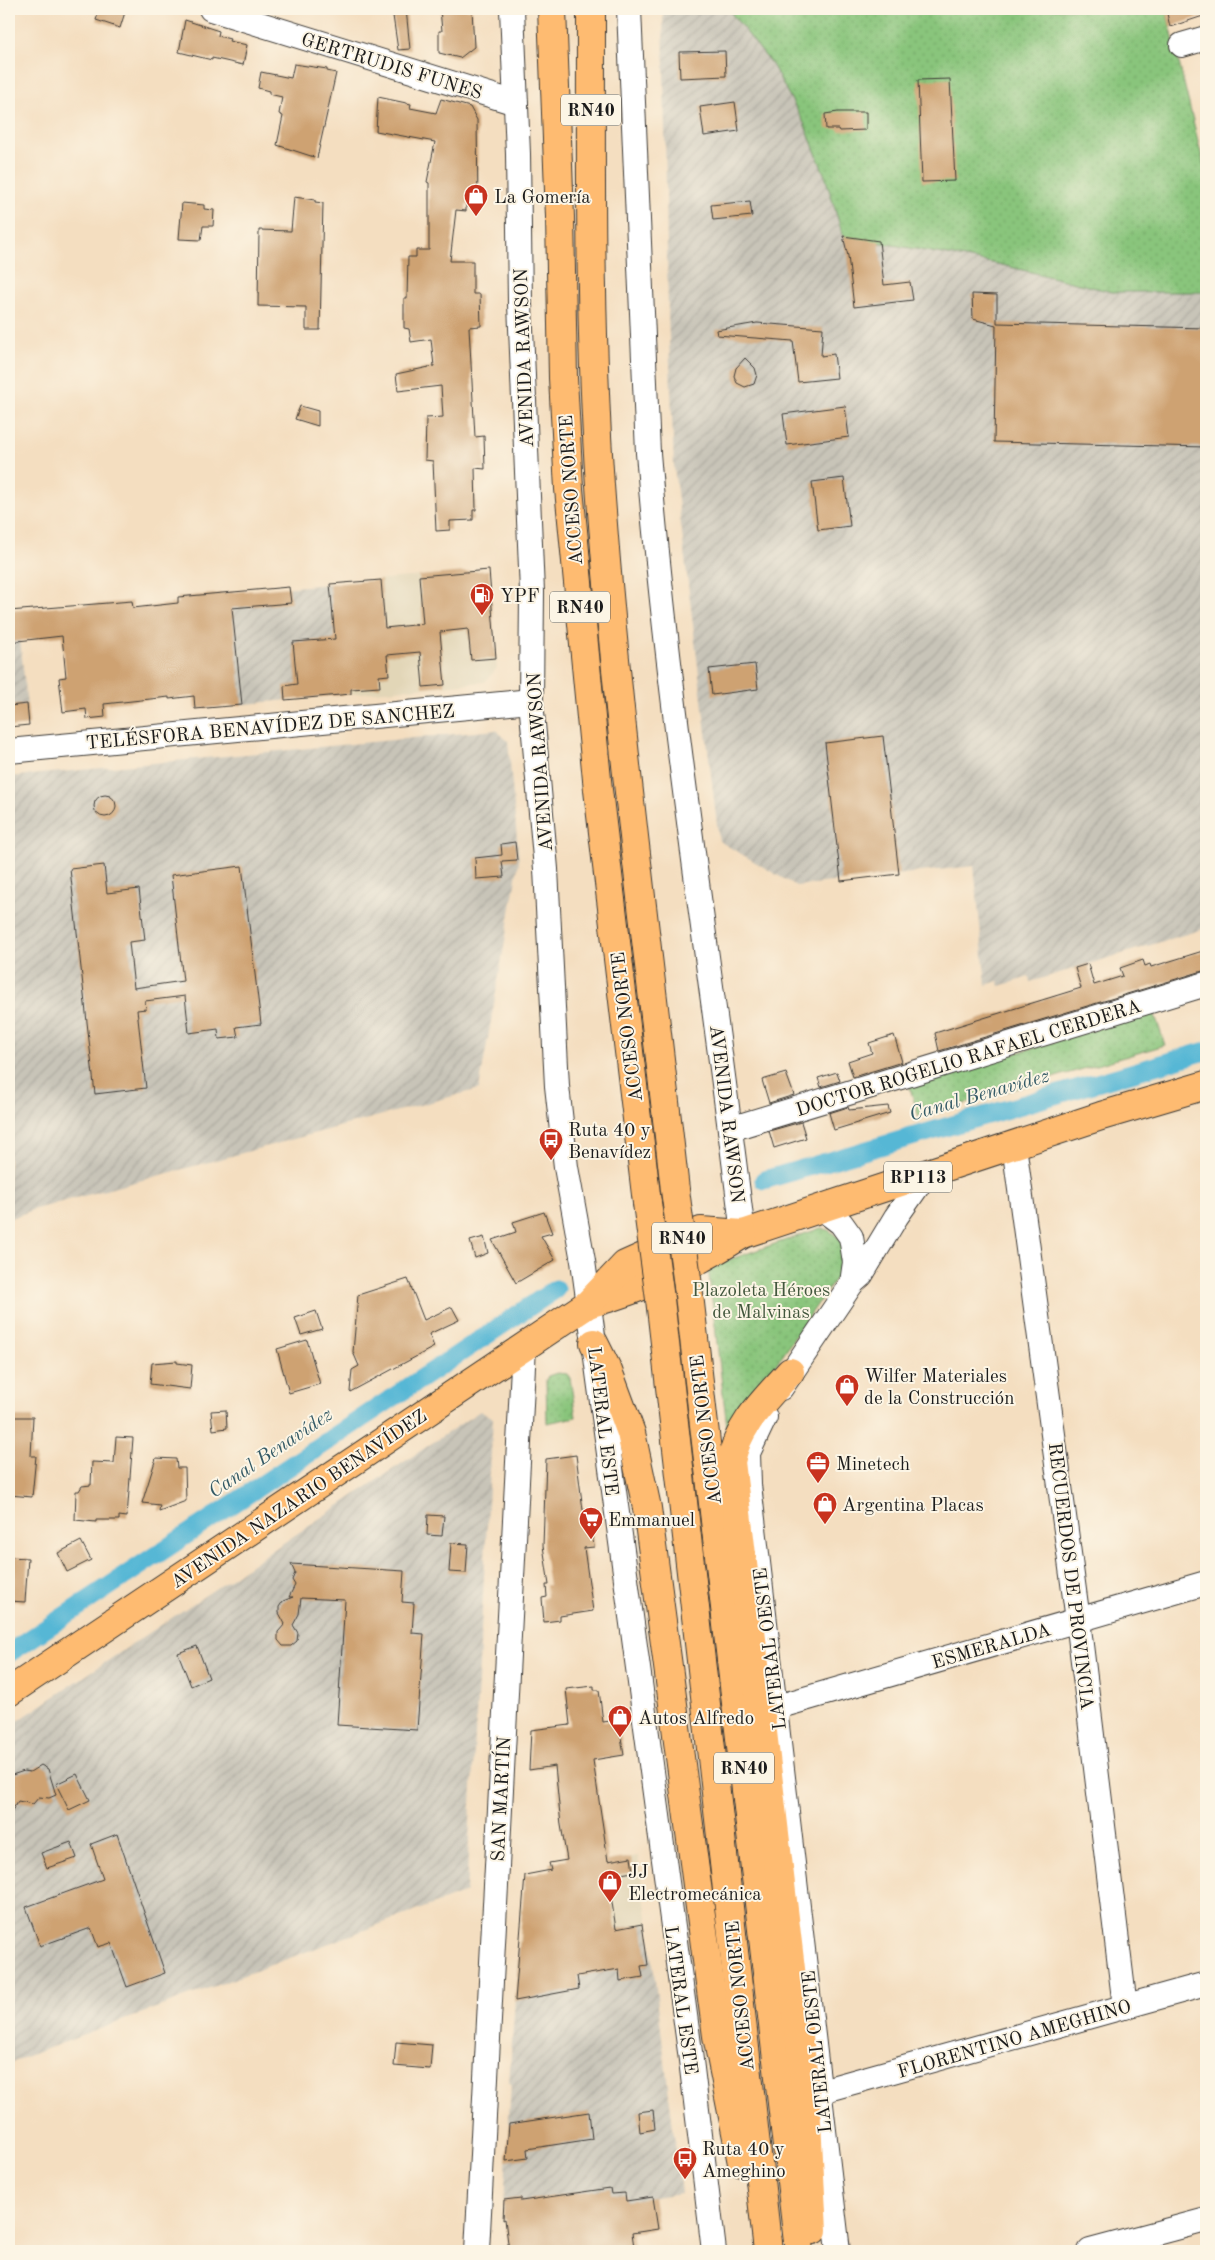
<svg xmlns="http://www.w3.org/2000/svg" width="1215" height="2260" font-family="'Old Standard TT',serif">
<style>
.built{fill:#e2d6b7}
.industrial{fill:url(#industrial-furrows)}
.park{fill:url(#park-dots);stroke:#52704c}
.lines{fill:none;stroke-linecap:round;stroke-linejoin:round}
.canal{stroke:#57b7d5;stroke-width:19}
.building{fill:#cea272}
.minor-casing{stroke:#3c3935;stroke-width:26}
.major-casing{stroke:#3c3935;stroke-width:30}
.highway-casing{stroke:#3c3935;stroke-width:30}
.minor{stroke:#fff;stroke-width:24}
.major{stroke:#febb71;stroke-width:28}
.highway{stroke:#febb71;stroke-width:28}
.highway-bridge-casing{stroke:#3c3935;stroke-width:30;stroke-linecap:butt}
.highway-bridge{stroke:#febb71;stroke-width:28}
.labels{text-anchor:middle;stroke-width:4;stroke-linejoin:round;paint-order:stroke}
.shield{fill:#fcf5e5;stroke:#5f5d58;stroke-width:1}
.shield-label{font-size:18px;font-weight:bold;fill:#1c1c1c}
.street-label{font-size:19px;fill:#1c1c1c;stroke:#fcf5e5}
.poi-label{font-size:19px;fill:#1c1c1c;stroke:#fcf5e5;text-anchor:start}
.park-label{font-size:19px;fill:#42573d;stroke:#fcf5e5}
.water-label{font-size:20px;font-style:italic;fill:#345a66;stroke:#fcf5e5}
</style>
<defs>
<pattern id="industrial-furrows" width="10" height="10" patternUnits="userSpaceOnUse" patternTransform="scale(1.25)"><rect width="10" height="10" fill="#c8c4b8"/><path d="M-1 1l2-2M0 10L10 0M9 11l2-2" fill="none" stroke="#aba89e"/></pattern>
<pattern id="park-dots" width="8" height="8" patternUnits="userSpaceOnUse" patternTransform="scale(1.25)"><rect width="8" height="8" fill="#89c57b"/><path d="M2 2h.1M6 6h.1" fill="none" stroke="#76a96a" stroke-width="1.8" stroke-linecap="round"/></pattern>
</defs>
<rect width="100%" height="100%" fill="#fcf5e5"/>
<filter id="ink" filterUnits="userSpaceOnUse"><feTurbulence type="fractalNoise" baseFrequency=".02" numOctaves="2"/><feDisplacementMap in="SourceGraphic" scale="10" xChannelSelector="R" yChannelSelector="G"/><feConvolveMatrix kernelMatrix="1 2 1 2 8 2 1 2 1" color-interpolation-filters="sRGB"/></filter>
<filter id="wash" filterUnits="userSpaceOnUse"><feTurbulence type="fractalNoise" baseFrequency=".0096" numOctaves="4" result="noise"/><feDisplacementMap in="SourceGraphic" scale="20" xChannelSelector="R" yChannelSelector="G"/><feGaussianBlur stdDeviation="1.12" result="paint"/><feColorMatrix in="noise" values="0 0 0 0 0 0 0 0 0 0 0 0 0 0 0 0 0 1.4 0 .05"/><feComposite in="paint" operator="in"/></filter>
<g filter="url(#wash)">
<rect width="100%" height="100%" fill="#f4dec0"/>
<g class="built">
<path d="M 489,570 L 497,668 L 485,682 L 340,695 L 330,584 Z"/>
<path d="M 638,1856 L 648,1923 L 519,1944 L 525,1875 Z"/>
</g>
<g class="industrial">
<path d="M 663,9 L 728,9 L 773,66 L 804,124 L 825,176 L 843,236 L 998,264 L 1112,292 L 1206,292 L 1206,928 L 1030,982 L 1029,977 L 1000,986 L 998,981 L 986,985 L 974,866 L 796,886 L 719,841 L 674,467 L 668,313 Z"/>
<path d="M 330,584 L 340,695 L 203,708 L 190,596 Z"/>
<path d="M 17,610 L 29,725 L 9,727 L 9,611 Z"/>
<path d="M 496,730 L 508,741 L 519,861 L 479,1089 L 35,1209 L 9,1219 L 9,777 Z"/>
<path d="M 480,1411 L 493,1418 L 466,1892 L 9,2063 L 9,1727 Z"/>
<path d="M 648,1923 L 681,2193 L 503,2220 L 511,2083 L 509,2083 L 519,1944 Z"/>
</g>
<g class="park">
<path d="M 728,9 L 1166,9 L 1206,174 L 1206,292 L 1112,292 L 998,264 L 843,236 L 825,176 L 804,123 L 773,66 Z"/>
<path d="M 1154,1012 L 1165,1045 L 919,1117 L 909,1085 Z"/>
<path d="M 821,1228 L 828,1230 L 841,1239 L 844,1266 L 763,1383 L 729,1444 L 708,1267 Z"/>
<path d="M 557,1373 L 567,1374 L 570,1378 L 576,1417 L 547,1423 L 546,1380 L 548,1376 Z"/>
</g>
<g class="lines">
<g class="canal">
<path d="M 764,1180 L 1206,1051"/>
<path d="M 9,1653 L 556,1289"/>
</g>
</g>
<g id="blocks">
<g class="building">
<path d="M 100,9 L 126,9 L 120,28 L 96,20 Z"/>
<path d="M 392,9 L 406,9 L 410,49 L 398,50 Z"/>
<path d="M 440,9 L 472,9 L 474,47 L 460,58 L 439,53 L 439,31 L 442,31 Z"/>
<path d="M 1166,9 L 1206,9 L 1206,15 L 1170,27 Z"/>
<path d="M 185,20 L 219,31 L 218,36 L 230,39 L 229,41 L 247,45 L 243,65 L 212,58 L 212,60 L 179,52 Z"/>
<path d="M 725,51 L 726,76 L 680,78 L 679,52 Z"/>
<path d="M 294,64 L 327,69 L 327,71 L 336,73 L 317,158 L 277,145 L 283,116 L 279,114 L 282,97 L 269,94 L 269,91 L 258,88 L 261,72 L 291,78 Z"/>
<path d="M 950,79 L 955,181 L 922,182 L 918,80 Z"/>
<path d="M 378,97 L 411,104 L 410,108 L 436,113 L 441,99 L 470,107 L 477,120 L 478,205 L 466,204 L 466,211 L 456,210 L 450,261 L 473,261 L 473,294 L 480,294 L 481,326 L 469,327 L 475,437 L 484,436 L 485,469 L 475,468 L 476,510 L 473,510 L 473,520 L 450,521 L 450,530 L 436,531 L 433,461 L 425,460 L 426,418 L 443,417 L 441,386 L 398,391 L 396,374 L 434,366 L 431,339 L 411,342 L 409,329 L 404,328 L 404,298 L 407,298 L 408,257 L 416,257 L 416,250 L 429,250 L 429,183 L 427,182 L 435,142 L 376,131 Z"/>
<path d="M 735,102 L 739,131 L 704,136 L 700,107 Z"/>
<path d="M 838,112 L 866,112 L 866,130 L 839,131 L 838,129 L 826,129 L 825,114 Z"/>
<path d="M 294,197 L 315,200 L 315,202 L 323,203 L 320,330 L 306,330 L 306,307 L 258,306 L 259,230 L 291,231 Z"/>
<path d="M 750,201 L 752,216 L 713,220 L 711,205 Z"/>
<path d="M 182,203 L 204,205 L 204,209 L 214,210 L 213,226 L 203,226 L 201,240 L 179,239 Z"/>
<path d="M 843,236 L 879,241 L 884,285 L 910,282 L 913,300 L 854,307 L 848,256 Z"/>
<path d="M 972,294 L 997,295 L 997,323 L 1206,328 L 1206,447 L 994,442 L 996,325 L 973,319 Z"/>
<path d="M 757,323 L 823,328 L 821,356 L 834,354 L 837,378 L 798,382 L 793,341 L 717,335 L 716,330 Z"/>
<path d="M 745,358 L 755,368 L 757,375 L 754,384 L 745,387 L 737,383 L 734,376 L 736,368 Z"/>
<path d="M 300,406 L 318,411 L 318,426 L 295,419 Z"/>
<path d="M 845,406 L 849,437 L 787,445 L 783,414 Z"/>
<path d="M 844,478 L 850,526 L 818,530 L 812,482 Z"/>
<path d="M 489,570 L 496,658 L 471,660 L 468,629 L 440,632 L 445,685 L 423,687 L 420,652 L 387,655 L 389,675 L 379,676 L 380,687 L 351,689 L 351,694 L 285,700 L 284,686 L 297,684 L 293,642 L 335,639 L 330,584 L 381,580 L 385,628 L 423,624 L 419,576 Z"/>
<path d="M 289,587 L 291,603 L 232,608 L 242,705 L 195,709 L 194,696 L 169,699 L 169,697 L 104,704 L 105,717 L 87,719 L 86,709 L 63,712 L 59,678 L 66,677 L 62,636 L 9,642 L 9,611 L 132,601 L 133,608 L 178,603 L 178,597 Z"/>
<path d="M 755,664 L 758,689 L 712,695 L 709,669 Z"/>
<path d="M 27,704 L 29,725 L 9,727 L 9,706 Z"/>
<path d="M 883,736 L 899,874 L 841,881 L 825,743 Z"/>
<circle cx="105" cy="806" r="11"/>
<path d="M 515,842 L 517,860 L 502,861 L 504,877 L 476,879 L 475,858 L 502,855 L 501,844 Z"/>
<path d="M 104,865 L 107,893 L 139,889 L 145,940 L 129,942 L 134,988 L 183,981 L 171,875 L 242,866 L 261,1024 L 236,1027 L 238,1037 L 219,1039 L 218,1029 L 189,1033 L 185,996 L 145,1001 L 146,1009 L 137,1010 L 146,1088 L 95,1094 L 70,869 Z"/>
<path d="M 1206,950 L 1206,970 L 939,1051 L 935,1033 L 1081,988 L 1075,968 L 1088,964 L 1094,985 L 1123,976 L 1120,968 L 1143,960 L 1145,966 L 1150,964 L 1151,967 Z"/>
<path d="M 894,1035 L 902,1062 L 853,1077 L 848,1061 L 872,1053 L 869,1043 Z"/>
<path d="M 837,1072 L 840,1081 L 821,1087 L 818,1078 Z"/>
<path d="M 786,1073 L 794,1095 L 769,1103 L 762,1080 Z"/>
<path d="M 888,1106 L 890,1113 L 834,1130 L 829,1113 L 848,1107 L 849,1110 Z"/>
<path d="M 801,1122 L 806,1138 L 774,1148 L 769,1131 Z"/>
<path d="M 544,1212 L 552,1233 L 541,1236 L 555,1260 L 516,1283 L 492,1240 L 516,1232 L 513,1222 Z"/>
<path d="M 484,1237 L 488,1253 L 475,1258 L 470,1241 Z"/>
<path d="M 408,1279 L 424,1320 L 452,1307 L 459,1320 L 429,1334 L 434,1347 L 350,1392 L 352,1370 L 359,1366 L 353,1352 L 358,1295 Z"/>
<path d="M 316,1311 L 322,1329 L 301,1335 L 295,1318 Z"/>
<path d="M 307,1340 L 320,1384 L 289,1393 L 277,1349 Z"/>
<path d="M 177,1361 L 177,1363 L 192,1365 L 190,1389 L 150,1384 L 152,1363 Z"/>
<path d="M 226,1410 L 227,1428 L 213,1430 L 211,1411 Z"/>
<path d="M 9,1417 L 33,1417 L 31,1456 L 36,1456 L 32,1497 L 9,1495 Z"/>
<path d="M 116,1437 L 133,1438 L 127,1517 L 119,1516 L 119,1520 L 96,1520 L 96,1522 L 75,1520 L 76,1491 L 79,1491 L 82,1486 L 91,1485 L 92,1462 L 114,1463 Z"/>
<path d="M 576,1455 L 583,1510 L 589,1510 L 594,1547 L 584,1548 L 593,1611 L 560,1616 L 560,1620 L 544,1622 L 542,1598 L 547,1597 L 546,1585 L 549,1585 L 543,1546 L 546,1459 Z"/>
<path d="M 156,1458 L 176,1459 L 177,1468 L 185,1468 L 186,1501 L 159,1511 L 160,1505 L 142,1503 Z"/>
<path d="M 428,1515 L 444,1516 L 442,1536 L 427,1535 Z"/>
<path d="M 81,1541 L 91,1560 L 67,1572 L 58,1553 Z"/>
<path d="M 451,1543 L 468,1544 L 466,1573 L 449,1572 Z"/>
<path d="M 9,1557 L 28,1558 L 25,1602 L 9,1601 Z"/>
<path d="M 291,1564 L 404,1571 L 402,1602 L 414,1603 L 412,1633 L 424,1634 L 417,1730 L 337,1725 L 345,1600 L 301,1598 L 299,1614 L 293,1625 L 298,1633 L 297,1641 L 291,1646 L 283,1646 L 278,1640 L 278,1632 L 285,1624 L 279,1613 L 279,1607 L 283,1601 L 293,1597 L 289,1597 L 295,1585 L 292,1580 L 295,1573 Z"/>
<path d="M 197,1646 L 209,1678 L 191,1686 L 178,1653 Z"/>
<path d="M 594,1686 L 594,1690 L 599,1690 L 603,1722 L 618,1720 L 624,1755 L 593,1760 L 608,1861 L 631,1857 L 633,1872 L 608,1876 L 616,1929 L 642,1924 L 648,1965 L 641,1966 L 643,1977 L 620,1981 L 619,1969 L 577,1976 L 579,1989 L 515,2001 L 525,1875 L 551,1870 L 549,1863 L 567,1860 L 561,1825 L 555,1766 L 529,1770 L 531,1730 L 570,1725 L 566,1689 Z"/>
<path d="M 41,1765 L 48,1769 L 56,1795 L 49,1798 L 39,1797 L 33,1804 L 18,1801 L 9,1815 L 9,1776 L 24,1771 L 30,1772 Z"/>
<path d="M 77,1774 L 90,1800 L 69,1810 L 56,1784 Z"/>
<path d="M 117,1834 L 165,1973 L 127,1987 L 111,1943 L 98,1947 L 91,1928 L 40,1946 L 26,1907 L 103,1879 L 91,1844 Z"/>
<path d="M 71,1842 L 77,1858 L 47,1868 L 41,1853 Z"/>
<path d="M 396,2042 L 432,2045 L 430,2069 L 394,2066 Z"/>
<path d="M 653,2110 L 655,2129 L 640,2132 L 638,2112 Z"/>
<path d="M 589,2112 L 592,2139 L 527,2149 L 528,2158 L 506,2161 L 509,2124 Z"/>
<path d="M 610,2188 L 611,2194 L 625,2193 L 626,2201 L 653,2197 L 658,2229 L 632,2233 L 634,2247 L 614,2249 L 614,2247 L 581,2251 L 509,2251 L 505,2219 L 503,2220 L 504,2200 L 521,2198 L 521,2201 Z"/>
</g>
</g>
</g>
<g filter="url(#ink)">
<use href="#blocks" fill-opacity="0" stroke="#3c3935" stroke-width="1"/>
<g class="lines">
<defs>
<g id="minor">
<path d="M 211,9 L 516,103"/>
<path d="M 512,9 L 518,154 L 520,304 L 532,592 L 531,701 L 546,869 L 557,1086 L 566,1167 L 583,1261 L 594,1343 L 690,2052 L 714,2251"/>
<path d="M 629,9 L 648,453 C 669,714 712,973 743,1234"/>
<path d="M 1182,45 L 1206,38"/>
<path d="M 9,751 L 531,701"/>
<path d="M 730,1129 L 1206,984"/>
<path d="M 1014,1145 L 1078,1620 L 1125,2007"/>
<path d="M 852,1283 L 861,1275 L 896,1217 L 926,1174"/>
<path d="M 781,1388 L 852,1283 L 855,1262 L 851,1237 L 841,1223 L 821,1208"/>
<path d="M 765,1417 L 748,1453 L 749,1485 L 838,2251"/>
<path d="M 777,1707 L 1206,1583"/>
<path d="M 821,2091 L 1206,1984"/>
<path d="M 477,2251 L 524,1347"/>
<path d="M 1090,2251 L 1206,2220"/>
</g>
<g id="major">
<path d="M 588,1304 C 646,1288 692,1266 743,1234 L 1101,1116 L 1206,1085"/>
<path d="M 9,1692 L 588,1304 L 625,1265 L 701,1231 L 743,1234"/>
</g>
<g id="highway">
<path d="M 552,9 L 560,217 L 563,378 L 569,489 L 598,790 L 647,1203"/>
<path d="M 591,9 C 591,167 589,327 600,485 C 617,721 649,955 675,1190"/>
<path d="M 688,1286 L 799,2251"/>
<path d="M 660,1299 L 768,2251"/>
<path d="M 594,1343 L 608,1371 L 631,1433 L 647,1508 L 717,2036 L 742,2163"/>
<path d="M 790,1372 C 765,1400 738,1424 731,1462 L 805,2087 L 813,2230"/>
</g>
</defs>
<use href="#minor" class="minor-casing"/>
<use href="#major" class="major-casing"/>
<use href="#highway" class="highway-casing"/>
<use href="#minor" class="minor"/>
<use href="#major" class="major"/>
<use href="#highway" class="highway"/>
<defs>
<g id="highway-bridge">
<path d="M 675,1190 L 688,1286"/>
<path d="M 647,1203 L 660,1299"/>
</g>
</defs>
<use href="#highway-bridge" class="highway-bridge-casing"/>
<use href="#highway-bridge" class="highway-bridge"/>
</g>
</g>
<defs>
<symbol id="shop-pin" viewBox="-11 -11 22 30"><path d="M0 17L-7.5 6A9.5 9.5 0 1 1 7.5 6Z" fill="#c8321e" stroke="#fcf5e5"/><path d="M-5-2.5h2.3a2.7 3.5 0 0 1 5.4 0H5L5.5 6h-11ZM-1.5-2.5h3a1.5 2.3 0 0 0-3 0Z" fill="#fff"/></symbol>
<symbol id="fuel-pin" viewBox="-11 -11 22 30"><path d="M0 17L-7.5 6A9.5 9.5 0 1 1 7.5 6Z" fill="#c8321e" stroke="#fcf5e5"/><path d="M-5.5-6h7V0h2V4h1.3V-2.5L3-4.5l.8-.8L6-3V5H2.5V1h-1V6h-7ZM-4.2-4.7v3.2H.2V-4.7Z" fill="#fff"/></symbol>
<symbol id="bus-pin" viewBox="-11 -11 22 30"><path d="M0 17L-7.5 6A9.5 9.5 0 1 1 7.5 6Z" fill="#c8321e" stroke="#fcf5e5"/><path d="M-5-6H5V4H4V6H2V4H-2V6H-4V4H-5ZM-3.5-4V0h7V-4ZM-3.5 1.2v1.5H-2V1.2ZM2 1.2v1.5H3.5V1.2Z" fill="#fff"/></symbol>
<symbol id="office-pin" viewBox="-11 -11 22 30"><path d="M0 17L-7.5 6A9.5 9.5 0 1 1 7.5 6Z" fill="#c8321e" stroke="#fcf5e5"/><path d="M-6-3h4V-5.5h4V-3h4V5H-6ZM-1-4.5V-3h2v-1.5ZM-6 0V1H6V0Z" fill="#fff"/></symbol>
<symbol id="supermarket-pin" viewBox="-11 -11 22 30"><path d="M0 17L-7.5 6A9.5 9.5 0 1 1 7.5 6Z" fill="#c8321e" stroke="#fcf5e5"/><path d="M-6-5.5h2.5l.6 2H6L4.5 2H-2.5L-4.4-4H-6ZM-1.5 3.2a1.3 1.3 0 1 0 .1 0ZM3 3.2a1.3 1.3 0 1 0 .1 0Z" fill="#fff"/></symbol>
</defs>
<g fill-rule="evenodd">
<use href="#shop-pin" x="462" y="182" width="28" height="38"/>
<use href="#fuel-pin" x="468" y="581" width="28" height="38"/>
<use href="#bus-pin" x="537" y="1126" width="28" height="38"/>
<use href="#shop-pin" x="833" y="1372" width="28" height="38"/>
<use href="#office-pin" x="804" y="1449" width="28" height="38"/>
<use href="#shop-pin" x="811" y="1490" width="28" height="38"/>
<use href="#supermarket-pin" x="577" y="1505" width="28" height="38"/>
<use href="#shop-pin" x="606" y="1703" width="28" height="38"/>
<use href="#shop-pin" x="596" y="1868" width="28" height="38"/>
<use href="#bus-pin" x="671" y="2145" width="28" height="38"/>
</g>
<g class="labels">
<g class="shield">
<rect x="561" y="94.5" width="60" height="31" rx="4"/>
<rect x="550" y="591.5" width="60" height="31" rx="4"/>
<rect x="884" y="1161.5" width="68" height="31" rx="4"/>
<rect x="652" y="1222.5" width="60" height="31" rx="4"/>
<rect x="714" y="1752.5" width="60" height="31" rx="4"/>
</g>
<g class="shield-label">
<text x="591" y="116">RN40</text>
<text x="580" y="613">RN40</text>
<text x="918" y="1183">RP113</text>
<text x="682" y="1244">RN40</text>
<text x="744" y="1774">RN40</text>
</g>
<g class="street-label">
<text transform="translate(392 65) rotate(17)" y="7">GERTRUDIS FUNES</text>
<text transform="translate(523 358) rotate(-92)" y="7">AVENIDA RAWSON</text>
<text transform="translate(570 490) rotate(-94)" y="7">ACCESO NORTE</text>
<text transform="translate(270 726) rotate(-5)" y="7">TELÉSFORA BENAVÍDEZ DE SANCHEZ</text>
<text transform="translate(539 762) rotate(-94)" y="7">AVENIDA RAWSON</text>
<text transform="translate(626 1027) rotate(-97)" y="7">ACCESO NORTE</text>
<text transform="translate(968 1057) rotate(-17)" y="7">DOCTOR ROGELIO RAFAEL CERDERA</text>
<text transform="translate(728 1114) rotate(83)" y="7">AVENIDA RAWSON</text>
<text transform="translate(604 1421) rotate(83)" y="7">LATERAL ESTE</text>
<text transform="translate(705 1430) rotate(-97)" y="7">ACCESO NORTE</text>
<text transform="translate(298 1498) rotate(-34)" y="7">AVENIDA NAZARIO BENAVÍDEZ</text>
<text transform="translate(1072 1576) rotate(83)" y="7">RECUERDOS DE PROVINCIA</text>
<text transform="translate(991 1645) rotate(-16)" y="7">ESMERALDA</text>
<text transform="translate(769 1649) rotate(-97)" y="7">LATERAL OESTE</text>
<text transform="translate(500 1799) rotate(-87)" y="7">SAN MARTÍN</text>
<text transform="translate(739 1996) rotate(-96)" y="7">ACCESO NORTE</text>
<text transform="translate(682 2000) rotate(82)" y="7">LATERAL ESTE</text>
<text transform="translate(1014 2038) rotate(-16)" y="7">FLORENTINO AMEGHINO</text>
<text transform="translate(816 2052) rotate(-96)" y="7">LATERAL OESTE</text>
</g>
<g class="poi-label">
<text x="494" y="203">La Gomería</text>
<text x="500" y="602">YPF</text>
<text x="568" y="1136">Ruta 40 y<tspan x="568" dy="22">Benavídez</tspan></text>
<text x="864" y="1382">Wilfer Materiales<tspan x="864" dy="22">de la Construcción</tspan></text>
<text x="836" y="1470">Minetech</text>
<text x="842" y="1511">Argentina Placas</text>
<text x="608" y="1526">Emmanuel</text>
<text x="638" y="1724">Autos Alfredo</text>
<text x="628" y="1878">JJ<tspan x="628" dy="22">Electromecánica</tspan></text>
<text x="702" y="2155">Ruta 40 y<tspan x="702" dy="22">Ameghino</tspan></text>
</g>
<g class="park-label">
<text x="761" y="1296">Plazoleta Héroes<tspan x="761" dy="22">de Malvinas</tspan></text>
</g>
<g class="water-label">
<text transform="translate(979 1094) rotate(-16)" y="7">Canal Benavídez</text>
<text transform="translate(270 1452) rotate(-34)" y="7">Canal Benavídez</text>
</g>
</g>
<rect width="1215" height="2260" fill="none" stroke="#fcf5e5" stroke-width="30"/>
</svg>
